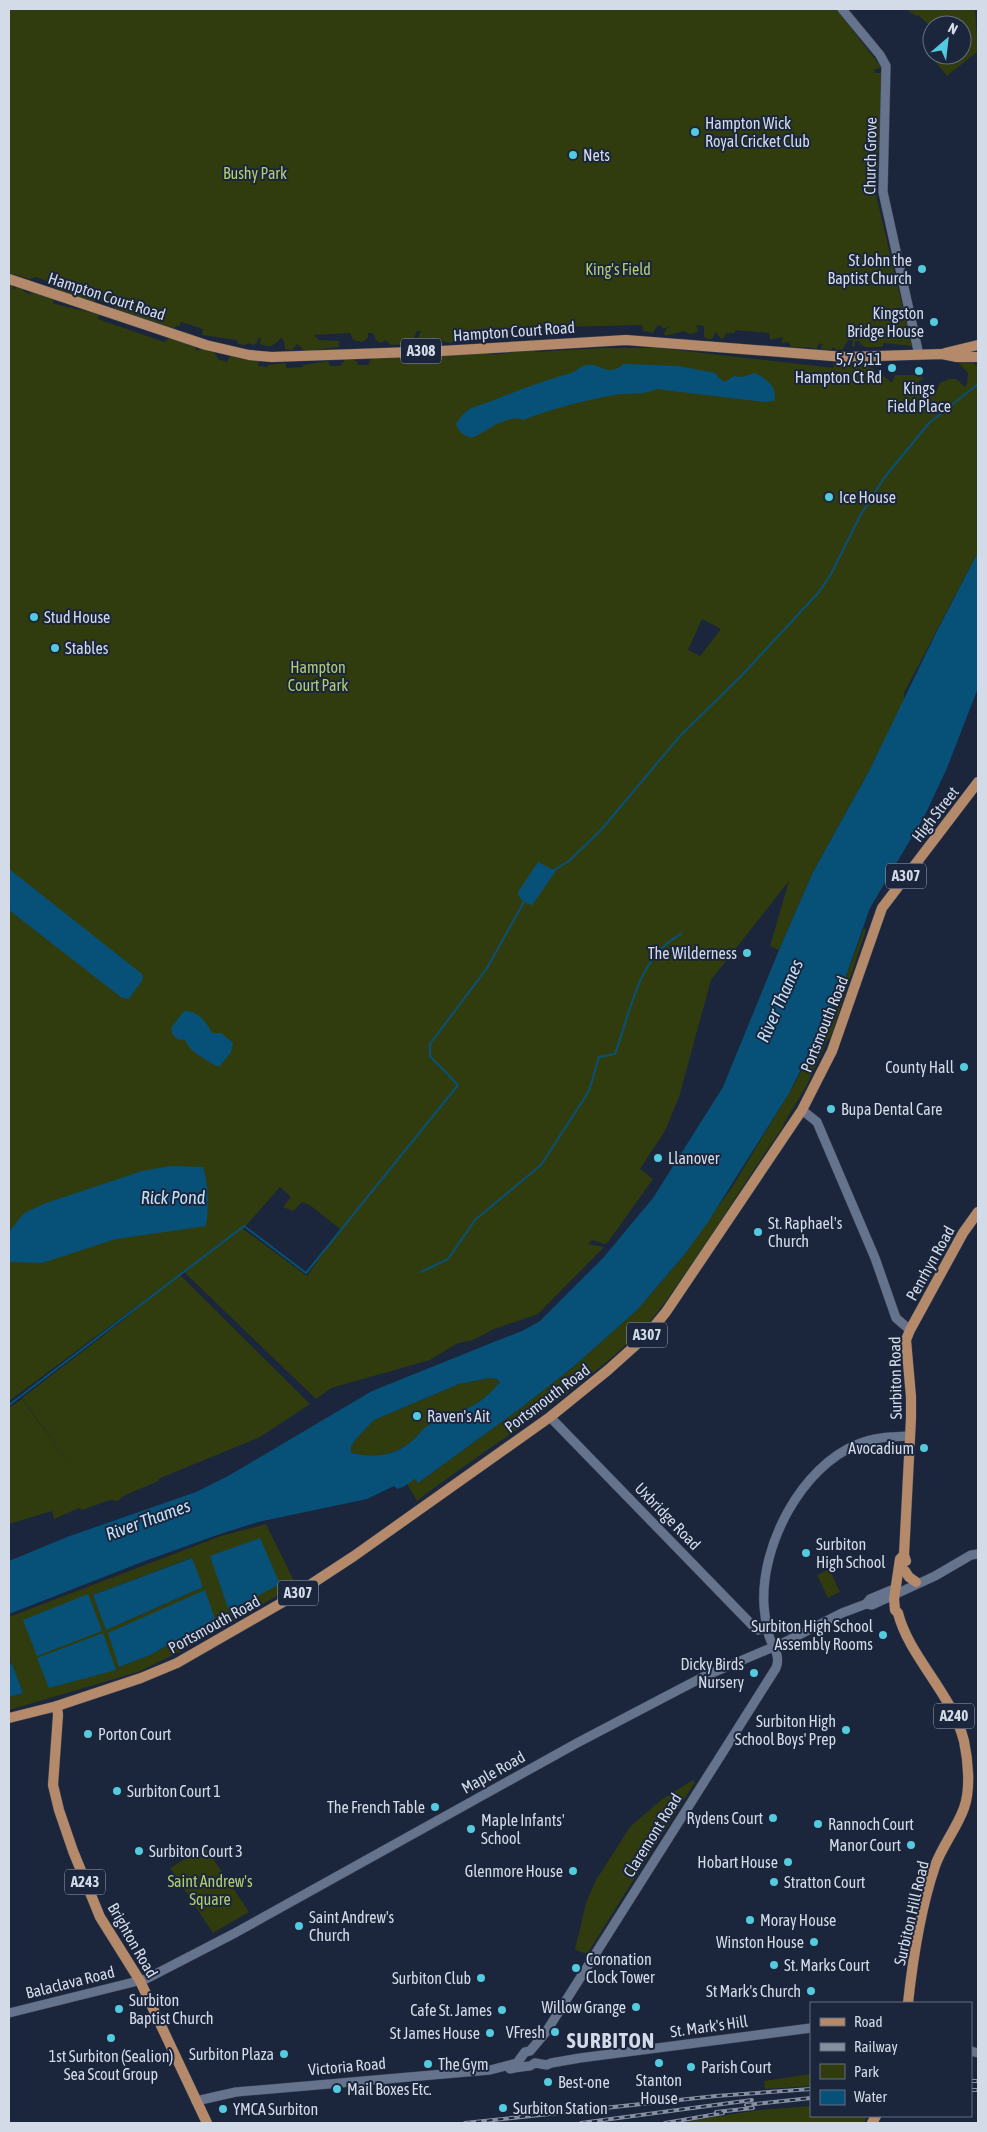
<svg xmlns="http://www.w3.org/2000/svg" width="987" height="2132" font-family="'Asap Condensed',sans-serif">
<style>
.green{fill:#313c0e;fill-rule:evenodd}
.water{fill:#075178;fill-rule:evenodd}
.lines{fill:none;stroke-linecap:round;stroke-linejoin:round}
.stream{stroke:#075178;stroke-width:2}
.secondary-casing{stroke:#3b4355;stroke-width:10}
.primary-casing{stroke:#3b4355;stroke-width:11}
.secondary{stroke:#66738d;stroke-width:9}
.primary{stroke:#b48a6a;stroke-width:10}
.rail-casing{stroke:#868fa0;stroke-width:4}
.rail{stroke:#1b253b;stroke-width:2;stroke-dasharray:5.5;stroke-linecap:butt}
.poi-dot{fill:#54cade;stroke:#1b253b;stroke-width:2}
.labels{text-anchor:middle;stroke-width:4;stroke-linejoin:round;paint-order:stroke}
.shield{fill:#1b253b;stroke:#9ca4b5;stroke-width:1}
.shield-label{font-size:15px;font-weight:bold;fill:#d3dbe9}
.poi-label{font-size:16px;fill:#d3dbe9;stroke:#1b253b;text-anchor:start}
.street-label{font-size:16px;fill:#d3dbe9;stroke:#1b253b}
.park-label{font-size:16px;fill:#b2cc70;stroke:#1b253b}
.water-label{font-size:18px;font-style:italic;fill:#bee0f8;stroke:#1b253b}
.district-label{font-size:21px;font-weight:bold;letter-spacing:1px;fill:#d3dbe9;stroke:#1b253b}
</style>
<rect width="100%" height="100%" fill="#1b253b"/>
<g class="green">
<path d="M 9,9 L 836,9 L 882,68 L 874,69 L 875,73 L 883,73 L 876,195 L 912,346 L 884,343 L 882,347 L 865,347 L 860,344 L 860,341 L 855,341 L 855,347 L 852,346 L 853,340 L 848,340 L 843,349 L 837,350 L 833,347 L 831,350 L 821,349 L 822,344 L 820,343 L 816,349 C 808,346 800,348 791,347 L 789,342 L 781,343 L 783,337 L 770,340 L 769,333 L 735,330 L 735,333 L 726,333 L 724,338 L 721,339 L 716,332 L 712,339 L 707,339 L 704,337 L 704,326 L 696,325 L 698,330 L 697,332 L 690,334 L 684,331 L 665,336 L 664,333 L 669,326 L 663,329 L 661,325 L 657,326 L 653,333 L 643,331 L 642,325 L 476,329 L 478,335 L 461,339 L 455,337 L 452,343 L 440,341 L 419,343 L 416,342 L 421,331 L 417,331 L 414,338 L 409,338 L 405,344 L 391,345 L 386,340 L 381,343 L 376,340 L 373,333 L 368,333 L 368,338 L 362,342 L 353,340 L 350,333 L 314,335 L 319,340 L 339,341 L 339,347 L 305,351 L 297,344 L 292,350 L 285,349 L 284,341 L 281,337 C 275,346 270,348 260,344 L 261,338 L 258,338 L 257,343 L 253,345 L 249,343 L 245,345 L 238,344 L 237,340 L 202,335 L 203,329 L 181,322 L 180,325 L 173,328 L 115,309 L 114,305 L 110,306 L 97,299 L 94,302 L 65,293 L 54,287 L 45,280 L 35,277 L 30,279 L 9,273 Z"/>
<path d="M 906,9 L 975,9 L 978,51 L 947,76 L 925,49 L 932,42 L 932,55 L 962,55 L 962,25 L 933,25 L 931,23 L 929,25 L 918,15 L 916,16 Z"/>
<path d="M 9,281 L 13,282 L 13,289 L 15,289 L 17,285 L 24,287 L 23,291 L 29,294 L 36,290 L 54,297 L 53,303 C 68,308 82,310 99,314 L 98,319 L 164,342 L 170,337 L 194,346 L 197,351 L 203,347 L 213,350 L 218,359 L 227,362 L 230,355 L 260,359 L 258,366 L 268,367 L 268,365 L 286,363 L 286,368 L 303,367 L 303,365 L 328,361 L 330,366 L 340,366 L 348,356 L 357,362 L 358,365 L 369,365 L 369,362 L 375,356 L 450,353 L 464,355 L 480,351 C 493,360 519,348 535,350 L 535,352 L 602,348 L 659,348 L 834,368 L 833,364 C 843,360 864,365 874,369 L 875,372 L 880,373 L 892,383 L 895,375 L 921,375 L 923,379 L 904,391 L 910,396 L 926,390 L 935,394 L 940,383 L 949,379 L 956,379 L 965,387 L 967,384 L 968,373 L 957,361 L 974,363 L 976,366 L 978,364 L 978,552 L 904,693 L 904,701 L 869,771 L 813,872 L 779,950 L 770,946 L 789,881 L 711,980 L 679,1097 L 665,1131 L 640,1169 L 653,1179 L 608,1242 L 605,1244 L 592,1240 L 588,1244 L 604,1247 L 538,1314 L 494,1329 L 473,1340 L 458,1343 L 430,1360 L 331,1388 L 316,1399 L 183,1271 L 179,1274 L 310,1404 L 260,1437 L 158,1479 L 159,1481 L 125,1495 L 118,1501 L 110,1500 L 82,1510 L 79,1508 L 54,1519 L 52,1511 L 9,1524 L 9,1408 L 22,1399 L 89,1491 L 22,1398 L 121,1322 L 168,1283 L 9,1401 ZM 702,619 L 721,629 L 700,656 L 688,650 ZM 280,1187 L 291,1197 L 283,1207 L 293,1211 L 302,1202 L 311,1206 L 340,1229 L 307,1276 L 243,1229 Z"/>
<path d="M 864,928 L 866,930 L 830,1039 L 828,1039 L 807,1085 L 783,1125 L 784,1126 C 751,1171 723,1219 691,1265 C 678,1283 666,1303 651,1320 C 585,1390 493,1442 417,1501 L 407,1484 L 415,1478 L 418,1483 L 522,1407 L 573,1367 L 637,1310 L 684,1255 L 734,1184 L 795,1083 L 840,993 Z"/>
<path d="M 489,1378 L 497,1379 L 500,1382 C 475,1412 460,1409 429,1425 C 423,1427 420,1434 415,1438 C 398,1456 374,1458 351,1453 L 351,1447 L 355,1440 L 374,1420 L 459,1384 Z"/>
<path d="M 266,1524 L 296,1585 L 181,1651 L 138,1672 L 9,1710 L 9,1697 L 23,1693 L 12,1664 L 9,1665 L 11,1662 L 9,1655 L 9,1617 L 221,1536 ZM 191,1558 L 203,1587 L 106,1630 L 93,1595 ZM 204,1590 L 215,1620 L 150,1655 L 119,1667 Z"/>
<path d="M 829,1569 L 840,1592 L 828,1598 L 817,1575 Z"/>
<path d="M 693,1780 L 695,1782 L 587,1954 L 575,1950 L 586,1903 L 596,1880 L 630,1827 L 661,1800 Z"/>
<path d="M 205,1847 L 249,1912 L 213,1933 L 170,1868 Z"/>
<path d="M 811,2074 L 811,2086 L 765,2089 L 764,2081 Z"/>
<path d="M 811,2106 L 811,2116 L 867,2116 L 864,2123 L 676,2123 L 759,2110 Z"/>
</g>
<g class="water">
<path d="M 624,364 L 678,366 L 715,373 L 719,378 L 725,382 L 734,376 L 742,377 L 755,373 C 767,379 778,387 774,401 L 765,402 L 656,389 C 643,396 628,392 614,395 C 583,401 553,408 523,420 C 508,413 486,432 471,438 C 463,435 459,432 456,424 L 463,414 L 471,408 C 496,400 520,389 545,381 C 553,378 562,376 571,373 C 575,372 577,369 581,367 C 600,358 604,380 624,364 Z"/>
<path d="M 978,552 L 978,688 L 947,768 L 925,815 L 870,908 L 840,993 L 788,1095 L 708,1222 L 684,1255 L 637,1310 L 573,1367 L 522,1407 L 418,1483 L 415,1479 L 403,1487 L 397,1489 L 394,1486 L 367,1499 L 258,1522 L 220,1534 L 142,1562 L 9,1614 L 9,1561 L 67,1537 L 196,1492 L 228,1476 L 372,1391 L 524,1330 L 540,1321 L 603,1258 L 653,1198 L 723,1087 L 779,950 L 813,872 L 869,771 L 936,633 ZM 489,1378 L 497,1379 L 500,1382 C 475,1412 460,1409 429,1425 C 423,1427 420,1434 415,1438 C 398,1456 374,1458 351,1453 L 351,1447 L 355,1440 L 374,1420 L 459,1384 Z"/>
<path d="M 538,862 L 556,871 L 532,905 C 525,903 519,900 518,892 Z"/>
<path d="M 9,869 L 142,974 L 143,979 L 129,999 L 122,998 L 9,910 Z"/>
<path d="M 184,1011 C 198,1011 206,1021 212,1033 L 221,1033 L 233,1043 L 231,1052 L 220,1066 L 216,1066 C 205,1059 190,1052 185,1040 C 176,1040 173,1037 171,1028 Z"/>
<path d="M 171,1166 L 203,1167 C 209,1186 209,1206 206,1226 L 116,1239 L 42,1263 L 9,1262 L 9,1232 L 24,1213 L 46,1203 L 142,1171 Z"/>
<path d="M 260,1538 L 280,1584 L 229,1611 L 210,1556 Z"/>
<path d="M 192,1558 L 203,1587 L 106,1630 L 93,1595 Z"/>
<path d="M 205,1590 L 215,1619 L 150,1655 L 119,1667 L 108,1633 Z"/>
<path d="M 88,1594 L 102,1631 L 37,1656 L 23,1620 Z"/>
<path d="M 103,1633 L 116,1670 L 49,1688 L 37,1658 Z"/>
<path d="M 12,1664 L 23,1693 L 9,1697 L 9,1665 Z"/>
</g>
<g class="lines">
<g class="stream">
<path d="M 554,870 L 569,861 L 601,830 L 680,736 L 743,674 L 818,593 L 830,576 L 860,516 L 884,478 L 929,423 L 978,384"/>
<path d="M 421,1272 L 448,1259 L 475,1220 L 541,1165 L 589,1091 L 599,1057 L 615,1054 C 631,1011 637,958 681,934"/>
<path d="M 9,1405 L 244,1226 L 306,1273 L 458,1085 L 430,1056 L 430,1044 L 487,968 L 524,902"/>
</g>
<defs>
<g id="secondary">
<path d="M 842,9 L 880,55 L 886,66 L 883,192 L 919,355"/>
<path d="M 802,1110 L 817,1122 L 875,1258 L 896,1318 L 910,1330"/>
<path d="M 550,1417 L 754,1627 L 758,1630 L 767,1628"/>
<path d="M 866,1604 L 870,1599 L 894,1589"/>
<path d="M 9,2013 L 146,1979 L 235,1933 L 577,1743 L 659,1700 L 705,1676 L 785,1642 L 842,1613 L 866,1604 L 872,1605 L 935,1576 L 971,1555 L 978,1554"/>
<path d="M 971,2051 L 978,2053"/>
<path d="M 535,2063 L 547,2065 L 551,2063 L 580,2058 L 811,2028"/>
<path d="M 510,2069 C 517,2068 523,2066 530,2066 L 535,2063"/>
<path d="M 196,2101 L 236,2092 L 490,2070 L 517,2063 L 525,2052 L 530,2051 L 546,2032 L 776,1668 C 781,1655 773,1648 769,1636 C 766,1627 765,1616 764,1606 C 760,1546 801,1467 858,1444 C 874,1437 892,1437 910,1436"/>
</g>
<g id="primary">
<path d="M 9,279 L 206,345 L 249,355 L 272,357 L 441,351 L 626,340 L 845,357 L 942,354 L 957,357 L 978,357"/>
<path d="M 945,353 L 978,345"/>
<path d="M 904,1555 L 900,1559 L 894,1599 L 895,1610 L 898,1613 C 909,1657 952,1693 964,1741 C 968,1760 971,1789 964,1808 C 957,1828 942,1846 935,1866 C 920,1910 913,1957 908,2003"/>
<path d="M 906,1561 L 904,1555 L 911,1418 L 911,1397 L 906,1340 L 910,1330 L 963,1233 L 978,1212"/>
<path d="M 905,1571 L 909,1577 L 916,1582"/>
<path d="M 57,1706 L 58,1715 L 53,1785 L 59,1810 L 73,1851 L 100,1917 L 140,1981 L 207,2123"/>
<path d="M 9,1718 L 57,1706 L 141,1678 L 177,1663 L 290,1598 L 354,1556 L 550,1417 L 608,1370 L 647,1335 L 666,1312 L 802,1110 L 832,1051 L 882,908 L 978,782"/>
<path d="M 872,2123 L 876,2116"/>
</g>
</defs>
<use href="#secondary" class="secondary-casing"/>
<use href="#primary" class="primary-casing"/>
<use href="#secondary" class="secondary"/>
<use href="#primary" class="primary"/>
<defs>
<g id="rail">
<path d="M 971,2081 L 978,2081"/>
<path d="M 971,2090 L 978,2090"/>
<path d="M 746,2105 L 811,2098"/>
<path d="M 716,2112 L 753,2108"/>
<path d="M 465,2123 L 716,2096 L 811,2089"/>
<path d="M 581,2123 L 752,2100"/>
<path d="M 665,2123 L 723,2113"/>
</g>
</defs>
<use href="#rail" class="rail-casing"/>
<use href="#rail" class="rail"/>
</g>
<g class="poi-dot">
<circle cx="695" cy="132" r="5"/>
<circle cx="573" cy="155" r="5"/>
<circle cx="922" cy="269" r="5"/>
<circle cx="934" cy="322" r="5"/>
<circle cx="892" cy="368" r="5"/>
<circle cx="919" cy="371" r="5"/>
<circle cx="829" cy="497" r="5"/>
<circle cx="34" cy="617" r="5"/>
<circle cx="55" cy="648" r="5"/>
<circle cx="747" cy="953" r="5"/>
<circle cx="964" cy="1067" r="5"/>
<circle cx="831" cy="1109" r="5"/>
<circle cx="658" cy="1158" r="5"/>
<circle cx="758" cy="1232" r="5"/>
<circle cx="417" cy="1416" r="5"/>
<circle cx="924" cy="1448" r="5"/>
<circle cx="806" cy="1553" r="5"/>
<circle cx="883" cy="1635" r="5"/>
<circle cx="754" cy="1673" r="5"/>
<circle cx="846" cy="1730" r="5"/>
<circle cx="88" cy="1734" r="5"/>
<circle cx="117" cy="1791" r="5"/>
<circle cx="435" cy="1807" r="5"/>
<circle cx="773" cy="1818" r="5"/>
<circle cx="818" cy="1824" r="5"/>
<circle cx="471" cy="1829" r="5"/>
<circle cx="911" cy="1845" r="5"/>
<circle cx="139" cy="1851" r="5"/>
<circle cx="788" cy="1862" r="5"/>
<circle cx="573" cy="1871" r="5"/>
<circle cx="774" cy="1882" r="5"/>
<circle cx="750" cy="1920" r="5"/>
<circle cx="299" cy="1926" r="5"/>
<circle cx="814" cy="1942" r="5"/>
<circle cx="774" cy="1965" r="5"/>
<circle cx="576" cy="1968" r="5"/>
<circle cx="481" cy="1978" r="5"/>
<circle cx="811" cy="1991" r="5"/>
<circle cx="636" cy="2007" r="5"/>
<circle cx="119" cy="2009" r="5"/>
<circle cx="502" cy="2010" r="5"/>
<circle cx="555" cy="2032" r="5"/>
<circle cx="490" cy="2033" r="5"/>
<circle cx="111" cy="2038" r="5"/>
<circle cx="284" cy="2054" r="5"/>
<circle cx="659" cy="2063" r="5"/>
<circle cx="428" cy="2064" r="5"/>
<circle cx="691" cy="2067" r="5"/>
<circle cx="548" cy="2082" r="5"/>
<circle cx="337" cy="2089" r="5"/>
<circle cx="503" cy="2108" r="5"/>
<circle cx="223" cy="2109" r="5"/>
</g>
<g class="labels">
<g class="shield">
<rect x="401" y="338.5" width="40" height="25" rx="4"/>
<rect x="886" y="863.5" width="40" height="25" rx="4"/>
<rect x="627" y="1322.5" width="40" height="25" rx="4"/>
<rect x="278" y="1580.5" width="40" height="25" rx="4"/>
<rect x="934" y="1703.5" width="40" height="25" rx="4"/>
<rect x="65" y="1869.5" width="40" height="25" rx="4"/>
</g>
<g class="shield-label">
<text x="421" y="356">A308</text>
<text x="906" y="881">A307</text>
<text x="647" y="1340">A307</text>
<text x="298" y="1598">A307</text>
<text x="954" y="1721">A240</text>
<text x="85" y="1887">A243</text>
</g>
<g class="poi-label">
<text x="705" y="129">Hampton Wick<tspan x="705" dy="18">Royal Cricket Club</tspan></text>
<text x="583" y="161">Nets</text>
<text x="912" y="266" text-anchor="end">St John the<tspan x="912" dy="18">Baptist Church</tspan></text>
<text x="924" y="319" text-anchor="end">Kingston<tspan x="924" dy="18">Bridge House</tspan></text>
<text x="882" y="365" text-anchor="end">5,7,9,11<tspan x="882" dy="18">Hampton Ct Rd</tspan></text>
<text x="919" y="394" text-anchor="middle">Kings<tspan x="919" dy="18">Field Place</tspan></text>
<text x="839" y="503">Ice House</text>
<text x="44" y="623">Stud House</text>
<text x="65" y="654">Stables</text>
<text x="737" y="959" text-anchor="end">The Wilderness</text>
<text x="954" y="1073" text-anchor="end">County Hall</text>
<text x="841" y="1115">Bupa Dental Care</text>
<text x="668" y="1164">Llanover</text>
<text x="768" y="1229">St. Raphael's<tspan x="768" dy="18">Church</tspan></text>
<text x="427" y="1422">Raven's Ait</text>
<text x="914" y="1454" text-anchor="end">Avocadium</text>
<text x="816" y="1550">Surbiton<tspan x="816" dy="18">High School</tspan></text>
<text x="873" y="1632" text-anchor="end">Surbiton High School<tspan x="873" dy="18">Assembly Rooms</tspan></text>
<text x="744" y="1670" text-anchor="end">Dicky Birds<tspan x="744" dy="18">Nursery</tspan></text>
<text x="836" y="1727" text-anchor="end">Surbiton High<tspan x="836" dy="18">School Boys' Prep</tspan></text>
<text x="98" y="1740">Porton Court</text>
<text x="127" y="1797">Surbiton Court 1</text>
<text x="425" y="1813" text-anchor="end">The French Table</text>
<text x="763" y="1824" text-anchor="end">Rydens Court</text>
<text x="481" y="1826">Maple Infants'<tspan x="481" dy="18">School</tspan></text>
<text x="828" y="1830">Rannoch Court</text>
<text x="901" y="1851" text-anchor="end">Manor Court</text>
<text x="149" y="1857">Surbiton Court 3</text>
<text x="778" y="1868" text-anchor="end">Hobart House</text>
<text x="563" y="1877" text-anchor="end">Glenmore House</text>
<text x="784" y="1888">Stratton Court</text>
<text x="309" y="1923">Saint Andrew's<tspan x="309" dy="18">Church</tspan></text>
<text x="760" y="1926">Moray House</text>
<text x="804" y="1948" text-anchor="end">Winston House</text>
<text x="586" y="1965">Coronation<tspan x="586" dy="18">Clock Tower</tspan></text>
<text x="784" y="1971">St. Marks Court</text>
<text x="471" y="1984" text-anchor="end">Surbiton Club</text>
<text x="801" y="1997" text-anchor="end">St Mark's Church</text>
<text x="129" y="2006">Surbiton<tspan x="129" dy="18">Baptist Church</tspan></text>
<text x="626" y="2013" text-anchor="end">Willow Grange</text>
<text x="492" y="2016" text-anchor="end">Cafe St. James</text>
<text x="545" y="2038" text-anchor="end">VFresh</text>
<text x="480" y="2039" text-anchor="end">St James House</text>
<text x="274" y="2060" text-anchor="end">Surbiton Plaza</text>
<text x="111" y="2062" text-anchor="middle">1st Surbiton (Sealion)<tspan x="111" dy="18">Sea Scout Group</tspan></text>
<text x="438" y="2070">The Gym</text>
<text x="701" y="2073">Parish Court</text>
<text x="659" y="2086" text-anchor="middle">Stanton<tspan x="659" dy="18">House</tspan></text>
<text x="558" y="2088">Best-one</text>
<text x="347" y="2095">Mail Boxes Etc.</text>
<text x="513" y="2114">Surbiton Station</text>
<text x="233" y="2115">YMCA Surbiton</text>
</g>
<g class="street-label">
<text transform="translate(870 156) rotate(-89)" y="6">Church Grove</text>
<text transform="translate(107 296) rotate(18)" y="6">Hampton Court Road</text>
<text transform="translate(514 331) rotate(-4)" y="6">Hampton Court Road</text>
<text transform="translate(935 814) rotate(-52)" y="6">High Street</text>
<text transform="translate(824 1024) rotate(-68)" y="6">Portsmouth Road</text>
<text transform="translate(930 1263) rotate(-61)" y="6">Penrhyn Road</text>
<text transform="translate(895 1378) rotate(-91)" y="6">Surbiton Road</text>
<text transform="translate(547 1398) rotate(-37)" y="6">Portsmouth Road</text>
<text transform="translate(668 1516) rotate(46)" y="6">Uxbridge Road</text>
<text transform="translate(214 1624) rotate(-29)" y="6">Portsmouth Road</text>
<text transform="translate(493 1772) rotate(-29)" y="6">Maple Road</text>
<text transform="translate(652 1835) rotate(-58)" y="6">Claremont Road</text>
<text transform="translate(911 1913) rotate(-77)" y="6">Surbiton Hill Road</text>
<text transform="translate(133 1940) rotate(60)" y="6">Brighton Road</text>
<text transform="translate(70 1982) rotate(-14)" y="6">Balaclava Road</text>
<text transform="translate(709 2026) rotate(-8)" y="6">St. Mark's Hill</text>
<text transform="translate(347 2066) rotate(-5)" y="6">Victoria Road</text>
</g>
<g class="park-label">
<text x="255" y="179">Bushy Park</text>
<text x="618" y="275">King's Field</text>
<text x="318" y="673">Hampton<tspan x="318" dy="18">Court Park</tspan></text>
<text x="210" y="1887">Saint Andrew's<tspan x="210" dy="18">Square</tspan></text>
</g>
<g class="water-label">
<text transform="translate(780 1001) rotate(-66)" y="6">River Thames</text>
<text x="173" y="1204">Rick Pond</text>
<text transform="translate(148 1520) rotate(-20)" y="6">River Thames</text>
</g>
<g class="district-label">
<text x="611" y="2048">SURBITON</text>
</g>
</g>
<rect width="987" height="2132" fill="none" stroke="#d3dbe9" stroke-width="20"/>
<rect x="810" y="2002" width="162" height="115" fill="#1b253b" stroke="#656e81"/>
<rect x="820" y="2018" width="25" height="8" fill="#b48a6a" stroke="#656e81"/>
<text x="854" y="2027" font-size="15" fill="#d3dbe9">Road</text>
<rect x="820" y="2043" width="25" height="8" fill="#868fa0" stroke="#656e81"/>
<text x="854" y="2052" font-size="15" fill="#d3dbe9">Railway</text>
<rect x="820" y="2064" width="25" height="15" fill="#313c0e" stroke="#656e81"/>
<text x="854" y="2077" font-size="15" fill="#d3dbe9">Park</text>
<rect x="820" y="2090" width="25" height="15" fill="#075178" stroke="#656e81"/>
<text x="854" y="2102" font-size="15" fill="#d3dbe9">Water</text>
<g transform="translate(947 40) rotate(28)"><circle r="24" fill="#1b253b" stroke="#656e81"/>
<path d="M0-4L9 19L0 12L-9 19Z" fill="#54cade"/>
<text y="-8" font-size="14" font-weight="bold" text-anchor="middle" fill="#d3dbe9">N</text>
</g>
</svg>
